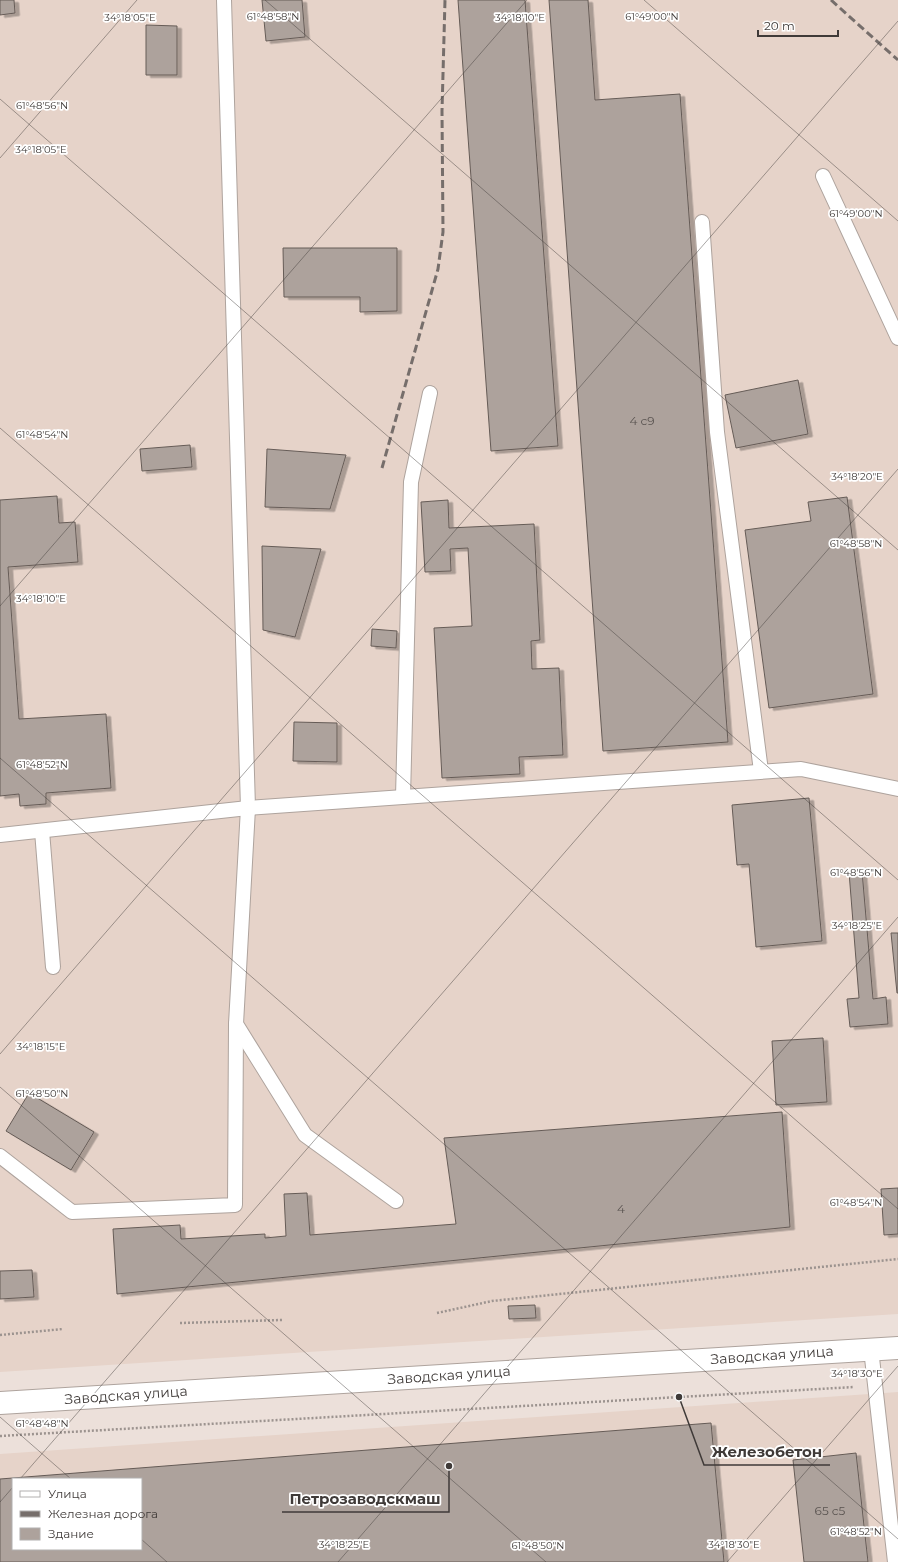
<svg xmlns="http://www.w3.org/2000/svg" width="898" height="1562" font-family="Montserrat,sans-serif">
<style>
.built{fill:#e6d3c9;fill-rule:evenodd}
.building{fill:#ada29c;stroke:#665c57;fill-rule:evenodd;filter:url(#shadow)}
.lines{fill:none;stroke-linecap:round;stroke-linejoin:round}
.lane-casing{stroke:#aea39d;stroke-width:16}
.secondary-casing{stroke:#aea39d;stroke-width:24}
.path{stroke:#9c938f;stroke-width:2.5;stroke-dasharray:2 2;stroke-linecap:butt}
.lane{stroke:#fff;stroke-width:14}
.secondary{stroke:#fff;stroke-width:22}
.rail{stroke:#766e6b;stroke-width:3;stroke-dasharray:8 4;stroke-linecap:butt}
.ticks{fill:none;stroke:#3f3a38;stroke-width:1;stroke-opacity:0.45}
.labels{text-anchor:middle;stroke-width:3.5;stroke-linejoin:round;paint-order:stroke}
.number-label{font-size:12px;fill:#5a5451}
.street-label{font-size:14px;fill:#3f3a38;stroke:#fff}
.ticks-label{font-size:10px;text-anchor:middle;fill:#3f3a38;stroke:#fff;stroke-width:3.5;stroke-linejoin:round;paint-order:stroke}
.leader{fill:none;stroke:#3f3a38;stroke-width:1.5}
.callout-dot{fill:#3f3a38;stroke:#fff;stroke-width:1.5}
.callout-label{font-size:15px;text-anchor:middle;font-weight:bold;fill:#3f3a38;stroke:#fff;stroke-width:3.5;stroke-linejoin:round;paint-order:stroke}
</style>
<defs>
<filter id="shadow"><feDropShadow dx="4.5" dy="2.5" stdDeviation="0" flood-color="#0004"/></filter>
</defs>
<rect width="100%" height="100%" fill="#ece0da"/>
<g class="built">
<path d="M 0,0 L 898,0 L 898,1314 L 0,1372 Z"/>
<path d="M 898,1392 L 898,1562 L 0,1562 L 0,1454 ZM 13,1479 L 141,1479 L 141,1549 L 13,1549 Z"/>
</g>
<g class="building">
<path d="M 0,0 L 14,0 L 15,13 L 0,15 Z"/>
<path d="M 262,0 L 302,0 L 305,37 L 266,41 Z"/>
<path d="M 458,0 L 525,0 L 558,446 L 491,451 Z"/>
<path d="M 549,0 L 588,0 L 595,100 L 680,94 L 728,742 L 603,751 Z"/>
<path d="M 146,25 L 177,26 L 177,75 L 146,75 Z"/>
<path d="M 283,248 L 397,248 L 397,311 L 360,312 L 360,297 L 284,297 Z"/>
<path d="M 798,380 L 808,434 L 736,448 L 725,395 Z"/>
<path d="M 190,445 L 192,467 L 142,471 L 140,449 Z"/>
<path d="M 267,449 L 346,455 L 330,509 L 265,507 Z"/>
<path d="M 57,496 L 59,523 L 75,522 L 78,562 L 8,567 L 19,719 L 106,714 L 111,788 L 46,793 L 46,804 L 20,806 L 19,794 L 0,796 L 0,500 Z"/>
<path d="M 847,497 L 873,694 L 769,708 L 745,530 L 811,521 L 808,502 Z"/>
<path d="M 448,500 L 449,528 L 534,524 L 540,640 L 531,641 L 532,669 L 559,668 L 563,755 L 519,757 L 520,774 L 442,778 L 434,628 L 472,626 L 468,548 L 450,549 L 451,571 L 425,572 L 421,502 Z"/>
<path d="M 262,546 L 321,549 L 295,637 L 263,630 Z"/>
<path d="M 372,629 L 397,631 L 396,648 L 371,646 Z"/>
<path d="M 294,722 L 337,723 L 337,762 L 293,761 Z"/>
<path d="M 809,798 L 822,941 L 756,947 L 749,864 L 737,865 L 732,805 Z"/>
<path d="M 862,871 L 873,999 L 886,997 L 888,1024 L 850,1027 L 847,999 L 859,998 L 849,872 Z"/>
<path d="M 891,933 L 898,933 L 898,993 L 897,993 Z"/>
<path d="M 823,1038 L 827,1102 L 776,1105 L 772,1041 Z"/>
<path d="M 29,1093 L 94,1132 L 71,1170 L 6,1131 Z"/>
<path d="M 782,1112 L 790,1227 L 117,1294 L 113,1229 L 180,1225 L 181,1239 L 265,1234 L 265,1238 L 286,1236 L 284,1194 L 307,1193 L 310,1235 L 456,1224 L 444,1138 Z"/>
<path d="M 898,1188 L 898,1234 L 884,1235 L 881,1189 Z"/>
<path d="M 32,1270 L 34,1297 L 0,1299 L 0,1271 Z"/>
<path d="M 535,1305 L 536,1318 L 509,1319 L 508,1306 Z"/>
<path d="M 711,1423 L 724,1562 L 0,1562 L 0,1479 ZM 13,1479 L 141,1479 L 141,1549 L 13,1549 Z"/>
<path d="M 856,1453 L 868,1562 L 804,1562 L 793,1460 Z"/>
</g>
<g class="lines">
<defs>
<g id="lane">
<path d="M 224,0 L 248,808 L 236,1024 L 305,1135 L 396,1201"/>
<path d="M 823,176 L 898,338"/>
<path d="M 702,222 L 717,432 L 761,771"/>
<path d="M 403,797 L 411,482 L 430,393"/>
<path d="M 42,831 L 53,967"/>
<path d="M 0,835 L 248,808 L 801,769 L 898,789"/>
<path d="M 0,1156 L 72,1212 L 235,1205 L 236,1024"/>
<path d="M 871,1349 L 895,1562"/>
</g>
<path id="secondary" d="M 0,1403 L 898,1348"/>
</defs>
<use href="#lane" class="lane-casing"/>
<use href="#secondary" class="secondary-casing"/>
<g class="path">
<path d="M 437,1313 L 492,1301 L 898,1259"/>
<path d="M 180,1323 L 282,1320"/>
<path d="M 0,1335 L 63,1329"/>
<path d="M 0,1436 L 854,1387"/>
</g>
<use href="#lane" class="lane"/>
<use href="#secondary" class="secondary"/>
<g class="rail">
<path d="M 831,0 L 898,60"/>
<path d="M 382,468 L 438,269 L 443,232 L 442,111 L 445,0"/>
</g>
</g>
<path class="ticks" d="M 265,0 L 898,550M 644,0 L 898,221M 0,99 L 898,880M 0,158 L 137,0M 0,428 L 898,1209M 0,606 L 527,0M 0,758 L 898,1539M 0,1054 L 898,21M 0,1087 L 546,1562M 0,1417 L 71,1479M 20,1479 L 898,469M 0,1502 L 13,1487M 141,1539 L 167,1562M 338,1562 L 898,917M 727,1562 L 898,1366"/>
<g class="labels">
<g class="number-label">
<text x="642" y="425">4 с9</text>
<text x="621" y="1213">4</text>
<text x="830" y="1515">65 с5</text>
</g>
<g class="street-label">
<text transform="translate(772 1355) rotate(-4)" y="5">Заводская улица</text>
<text transform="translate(449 1375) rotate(-4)" y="5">Заводская улица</text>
<text transform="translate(126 1395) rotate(-4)" y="5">Заводская улица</text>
</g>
</g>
<g class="ticks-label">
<text x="273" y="20">61°48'58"N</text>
<text x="652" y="20">61°49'00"N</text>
<text x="130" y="21">34°18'05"E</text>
<text x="520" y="21">34°18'10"E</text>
<text x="42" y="109">61°48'56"N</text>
<text x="41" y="153">34°18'05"E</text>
<text x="856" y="217">61°49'00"N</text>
<text x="42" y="438">61°48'54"N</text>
<text x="857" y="480">34°18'20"E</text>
<text x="856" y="547">61°48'58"N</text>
<text x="41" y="602">34°18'10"E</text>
<text x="42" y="768">61°48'52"N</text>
<text x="856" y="876">61°48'56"N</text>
<text x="857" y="929">34°18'25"E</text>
<text x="41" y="1050">34°18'15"E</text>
<text x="42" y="1097">61°48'50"N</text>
<text x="856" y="1206">61°48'54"N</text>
<text x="857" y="1377">34°18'30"E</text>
<text x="42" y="1427">61°48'48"N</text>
<text x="856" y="1535">61°48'52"N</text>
<text x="344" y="1548">34°18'25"E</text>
<text x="734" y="1548">34°18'30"E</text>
<text x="538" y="1549">61°48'50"N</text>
</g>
<path class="leader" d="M679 1397L704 1465H830M449 1466L449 1512H282"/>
<g class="callout-dot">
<circle cx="679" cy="1397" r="4"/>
<circle cx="449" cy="1466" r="4"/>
</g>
<g class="callout-label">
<text x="767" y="1457">Железобетон</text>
<text x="365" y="1504">Петрозаводскмаш</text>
</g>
<rect x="12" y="1478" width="130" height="72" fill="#ffffff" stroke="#b2b0af"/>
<rect x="20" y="1491" width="20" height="6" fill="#ffffff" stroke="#b2b0af"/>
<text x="48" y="1498" font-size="12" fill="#3f3a38">Улица</text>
<rect x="20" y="1511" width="20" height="6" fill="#766e6b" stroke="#b2b0af"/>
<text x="48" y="1518" font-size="12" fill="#3f3a38">Железная дорога</text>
<rect x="20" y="1528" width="20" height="12" fill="#ada29c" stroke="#b2b0af"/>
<text x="48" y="1538" font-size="12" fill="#3f3a38">Здание</text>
<path d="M758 30v6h80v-6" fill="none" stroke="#3f3a38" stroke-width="2"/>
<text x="764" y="30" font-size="12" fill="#3f3a38" stroke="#ffffff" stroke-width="3" paint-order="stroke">20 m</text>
</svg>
